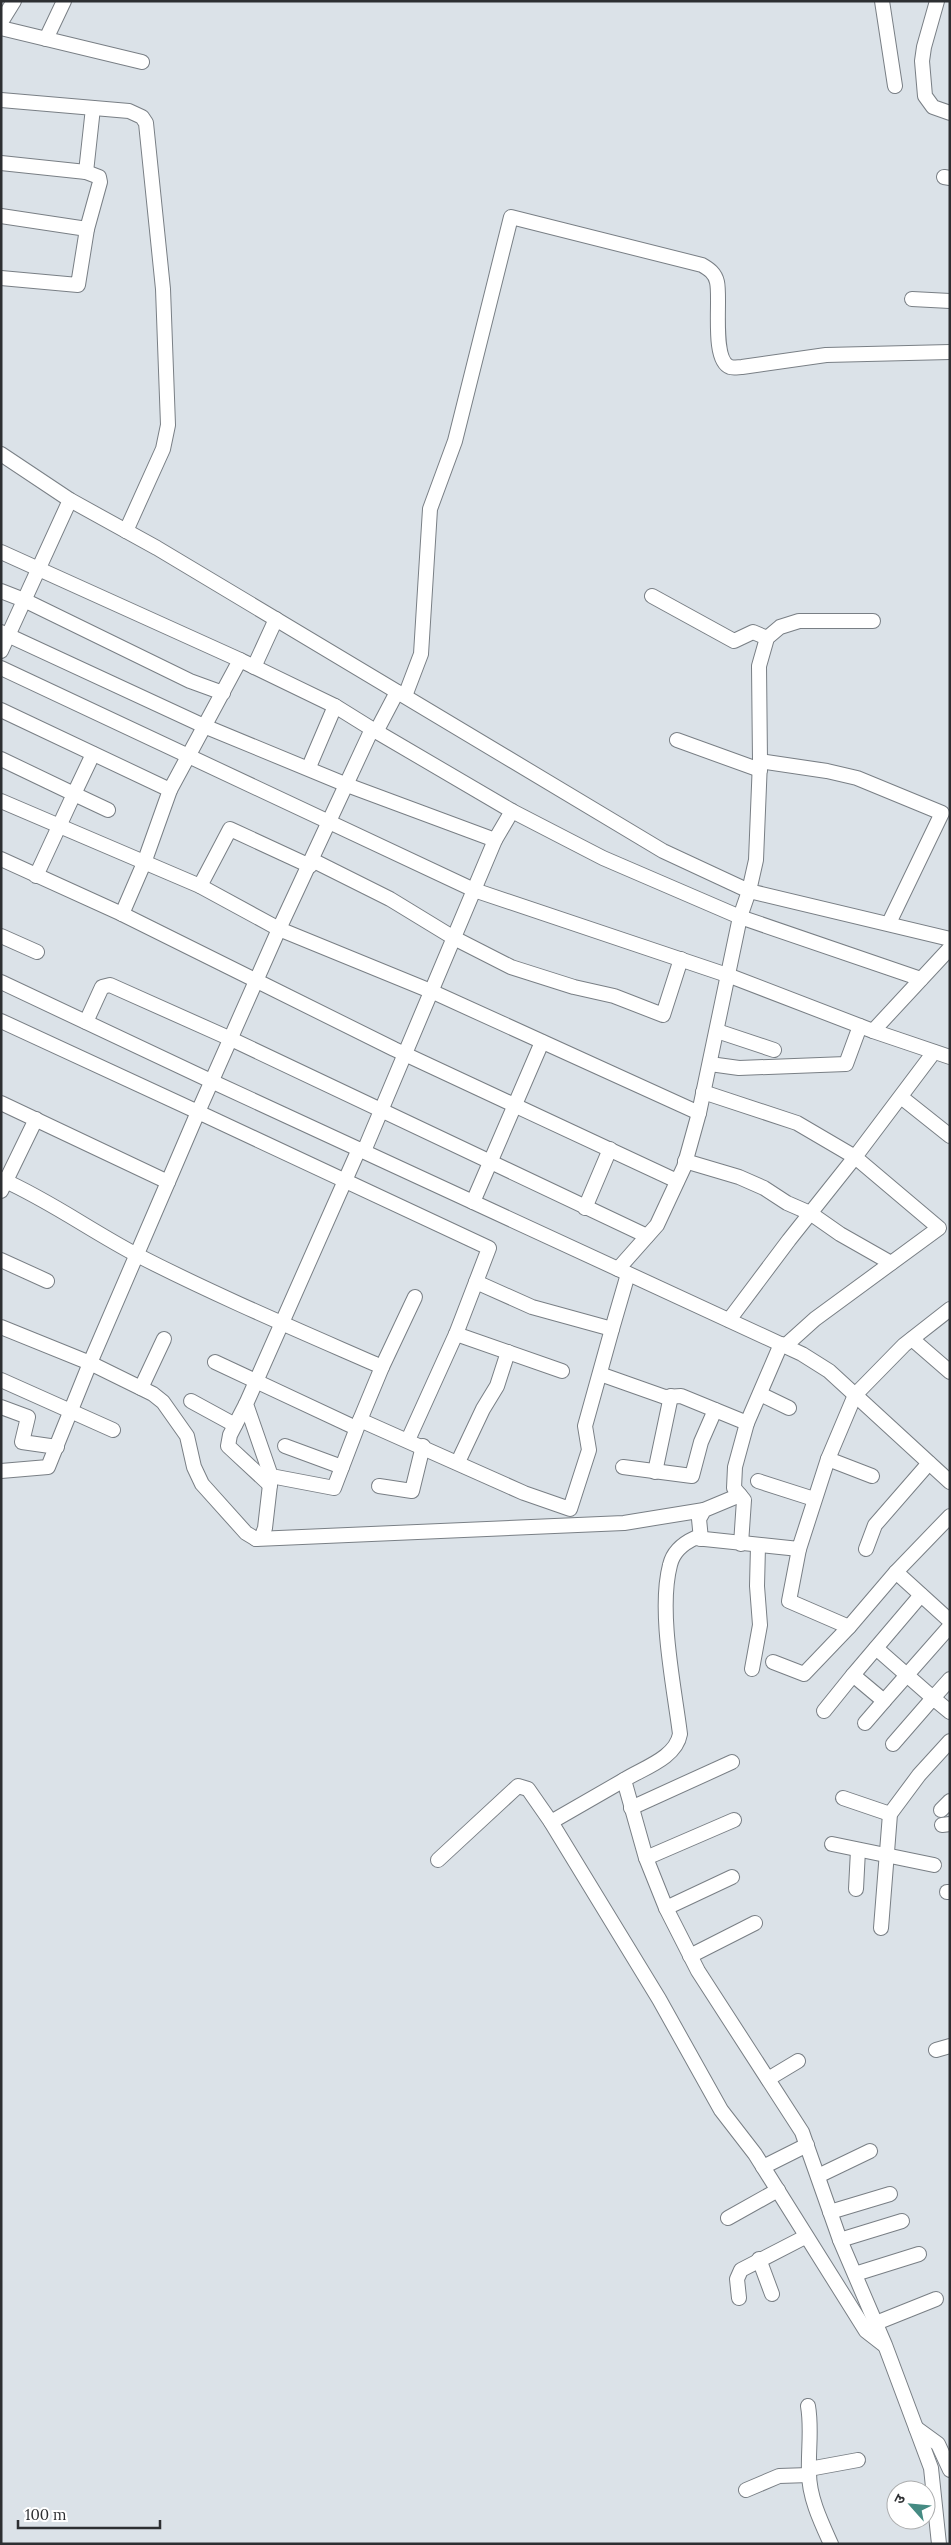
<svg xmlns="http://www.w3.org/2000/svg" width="951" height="2545" font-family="Lora,'Noto Sans Devanagari',serif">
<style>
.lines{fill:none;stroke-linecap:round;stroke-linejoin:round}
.minor-casing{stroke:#797f85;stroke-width:16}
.minor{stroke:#fff;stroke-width:14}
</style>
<rect width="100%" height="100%" fill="#dbe2e8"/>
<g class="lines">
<defs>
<g id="minor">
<path d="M 882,1 L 895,86"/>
<path d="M 937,1 L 924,47 L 922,61 L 925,96 L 933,107 L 950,113"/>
<path d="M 1,22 L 14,1"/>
<path d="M 1,28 L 142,62"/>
<path d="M 46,39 L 64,1"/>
<path d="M 1,100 L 129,111 L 142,117 L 146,123 L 163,289 L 168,425 L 163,449 L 126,531"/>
<path d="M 1,163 L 86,172 L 99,177 L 100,182 L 87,229"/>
<path d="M 86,172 L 93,108"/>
<path d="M 944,177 L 950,178"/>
<path d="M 1,216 L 87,229 L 78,285 L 1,278"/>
<path d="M 912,299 L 950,301"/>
<path d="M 1,454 L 70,500 L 157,548 L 663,851 L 749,891 L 740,917 L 699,1113 L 684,1167 L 657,1225 L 618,1269"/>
<path d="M 1,552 L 240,660"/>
<path d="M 1,591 L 24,600 L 190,681 L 223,693"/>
<path d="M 652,596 L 734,641 L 753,632 L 767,638"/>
<path d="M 873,621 L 799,621 L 780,627 L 767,638 L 759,666 L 760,761 L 756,860 L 749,891 L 950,939"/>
<path d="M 1,632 L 204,726 L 347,785 L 495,840 L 512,811"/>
<path d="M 1,651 L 70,500"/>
<path d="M 254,667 L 276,619"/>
<path d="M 1,668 L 474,890 L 730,976 L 873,1031 L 950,948"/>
<path d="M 405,696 L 421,654 L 430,509 L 455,441 L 511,217 L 702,265 C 709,269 715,273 717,282 C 721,299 711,360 730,367 C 733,368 739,367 742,367 L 826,355 L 950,352"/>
<path d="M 1,710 L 170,790"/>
<path d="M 376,732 L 397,692"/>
<path d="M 677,740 L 760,770"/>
<path d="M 93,754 L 74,794 L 108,810"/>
<path d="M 1,759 L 74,794 L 36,876"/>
<path d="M 760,761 L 827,771 L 857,778 L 942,813 L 889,923"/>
<path d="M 309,767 L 335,706"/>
<path d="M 1,801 L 200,886 L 279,929 L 433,992 L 699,1113"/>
<path d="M 1,859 L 122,914 L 394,1049 L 677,1181"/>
<path d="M 312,860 L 390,899 L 454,938 L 511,967 L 574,987 L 614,996 L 663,1015 L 681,959"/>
<path d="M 200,886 L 230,829 L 310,866"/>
<path d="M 122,914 L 144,863 L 170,790 L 240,660 L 335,706 L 372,729"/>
<path d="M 1,936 L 37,952"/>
<path d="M 1,982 L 211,1081 L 802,1354 L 829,1371 L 950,1482"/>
<path d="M 1,1021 L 198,1112 L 279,929 L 372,729 L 512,811 L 603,858 L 740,917 L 921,979"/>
<path d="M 86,1022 L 102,987 L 110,985 L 231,1039 L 647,1236"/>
<path d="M 717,1031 L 774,1050"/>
<path d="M 873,1031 L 950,1057"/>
<path d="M 710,1064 L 739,1068 L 846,1064 L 860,1026"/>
<path d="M 703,1092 L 797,1123 L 855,1157 L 789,1240 L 729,1320"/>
<path d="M 901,1097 L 950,1136"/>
<path d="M 1,1103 L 168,1182 L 198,1112 L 489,1248 L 476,1282 L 532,1307 L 612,1329 L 628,1274"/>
<path d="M 359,1149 L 246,1404 L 271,1476 L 334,1488 L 360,1420 L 524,1493 L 570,1509 L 589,1450 L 585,1426 L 612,1329"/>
<path d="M 364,1151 L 495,840"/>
<path d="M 685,1161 L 739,1177 L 764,1188 L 787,1203 L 810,1213 L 840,1234 L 891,1263"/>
<path d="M 1,1179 C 49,1200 91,1231 137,1255 C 217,1296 300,1331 382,1367 L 360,1420"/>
<path d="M 1,1191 L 36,1119"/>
<path d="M 473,1202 L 542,1042"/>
<path d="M 585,1208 L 610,1149"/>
<path d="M 1,1260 L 47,1281"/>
<path d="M 1,1327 L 90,1363 L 168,1182"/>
<path d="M 456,1334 L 562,1371"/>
<path d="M 912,1339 L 950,1372"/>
<path d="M 785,1346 L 815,1319 L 939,1228 L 855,1157 L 934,1052"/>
<path d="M 215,1362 L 356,1428"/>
<path d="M 382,1367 L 415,1297"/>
<path d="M 600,1374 L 665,1397 L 681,1396 L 747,1423 L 781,1344"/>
<path d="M 1,1380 L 113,1430"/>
<path d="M 141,1388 L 164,1339"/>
<path d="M 760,1394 L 789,1408"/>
<path d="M 191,1401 L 235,1425"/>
<path d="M 246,1404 L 230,1435 L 228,1446 L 270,1485"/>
<path d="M 1,1407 L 28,1417 L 22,1442 L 57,1447"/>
<path d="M 408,1440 L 456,1334 L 476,1282"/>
<path d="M 285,1446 L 342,1467"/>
<path d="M 828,1459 L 872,1476"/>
<path d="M 458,1462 L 483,1409 L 497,1386 L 508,1352"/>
<path d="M 623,1467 L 692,1476 L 701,1442 L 715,1410"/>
<path d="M 1,1471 L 48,1467 L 90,1363 L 153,1394 L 163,1402 L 187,1436 L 194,1467 L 202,1484 L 246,1533 L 256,1539 L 262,1536 L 265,1528 L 271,1476"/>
<path d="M 655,1472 L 671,1396"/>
<path d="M 758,1481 L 814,1499"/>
<path d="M 379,1486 L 412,1491 L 423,1446"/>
<path d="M 256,1539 L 624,1523 L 704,1510"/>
<path d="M 701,1539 L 699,1519 L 704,1510 L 740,1495"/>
<path d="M 741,1544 L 744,1500 L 734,1488 L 735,1467 L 747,1423"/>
<path d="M 866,1549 L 875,1525 L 929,1463"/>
<path d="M 896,1572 L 950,1621"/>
<path d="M 921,1595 L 853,1675 L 884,1701 L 950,1626"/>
<path d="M 849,1627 L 896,1572 L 950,1516"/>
<path d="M 876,1648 L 933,1698 L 950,1679"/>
<path d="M 773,1662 L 804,1674 L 849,1627 L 789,1601 L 799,1549"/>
<path d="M 752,1669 L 760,1625 L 757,1586 L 758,1546"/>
<path d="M 824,1711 L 853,1675"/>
<path d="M 865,1723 L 884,1701"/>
<path d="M 893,1744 L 933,1698 L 950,1712"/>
<path d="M 624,1780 L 551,1822 L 659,1999 L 721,2110 L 755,2154 L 866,2331 L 884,2345"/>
<path d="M 843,1798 L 890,1814"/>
<path d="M 631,1808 L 732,1762"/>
<path d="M 941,1810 L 950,1801"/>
<path d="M 942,1825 L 950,1824"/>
<path d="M 832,1844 L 934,1865"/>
<path d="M 646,1858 L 734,1820"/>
<path d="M 438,1860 L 518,1786 L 528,1789 L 551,1822"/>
<path d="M 856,1889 L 858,1850"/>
<path d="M 947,1892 L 950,1892"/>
<path d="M 666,1908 L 732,1877"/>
<path d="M 881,1928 L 890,1814 L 919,1775 L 950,1741"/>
<path d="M 690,1956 L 755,1923"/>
<path d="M 936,2050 L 950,2046"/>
<path d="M 768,2079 L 798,2061"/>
<path d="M 763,2167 L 807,2145"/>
<path d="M 818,2176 L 870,2151"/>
<path d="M 830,2212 L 890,2194"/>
<path d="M 728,2218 L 778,2190"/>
<path d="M 840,2240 L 902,2221"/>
<path d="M 759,2259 L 772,2294"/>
<path d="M 855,2274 L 919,2254"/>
<path d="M 739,2298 L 737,2279 L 741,2270 L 805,2237"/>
<path d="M 876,2323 L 936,2299"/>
<path d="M 808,2406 C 812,2429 808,2450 809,2473 C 809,2497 821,2522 831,2544"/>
<path d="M 916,2428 L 938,2444 L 950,2470"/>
<path d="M 809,2469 L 858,2460"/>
<path d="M 746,2490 L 779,2476 L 809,2475"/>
<path d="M 939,2544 L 931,2468 L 885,2345 L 840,2240 L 802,2132 L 698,1971 L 666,1908 L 646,1858 L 624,1780 C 643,1768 676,1758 680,1734 C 674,1686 658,1611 670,1565 C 673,1552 684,1543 695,1538 L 799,1549 L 828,1459 L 855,1395 L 904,1345 L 950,1309"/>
</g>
</defs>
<use href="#minor" class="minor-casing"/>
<use href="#minor" class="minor"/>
</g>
<rect width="951" height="2545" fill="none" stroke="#2d2f32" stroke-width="5"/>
<g transform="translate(911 2505) rotate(297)"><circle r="24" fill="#ffffff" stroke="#abacad"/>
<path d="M0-4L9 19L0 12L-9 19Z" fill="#458b83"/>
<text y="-8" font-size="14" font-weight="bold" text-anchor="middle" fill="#2d2f32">उ</text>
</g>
<path d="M18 2520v8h142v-8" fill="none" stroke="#2d2f32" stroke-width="2.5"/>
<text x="25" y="2520" font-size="15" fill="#2d2f32" stroke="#ffffff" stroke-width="4" paint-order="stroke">100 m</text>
</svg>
